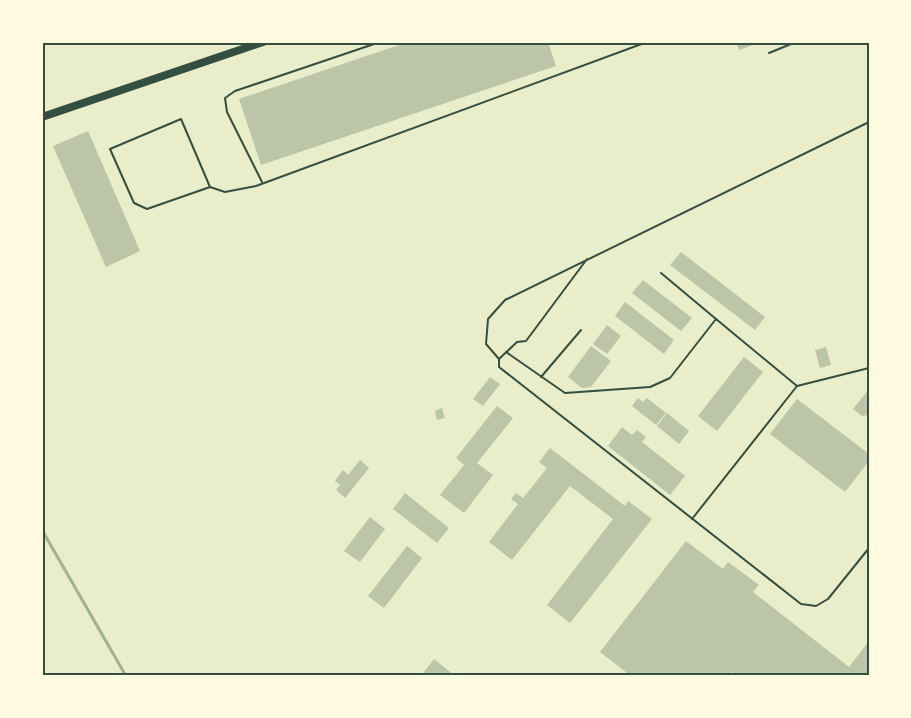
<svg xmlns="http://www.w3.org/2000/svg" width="911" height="718" font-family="Figtree,sans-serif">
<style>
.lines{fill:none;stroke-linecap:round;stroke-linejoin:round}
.stream{stroke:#a3b18a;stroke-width:3}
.building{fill:#bcc5a7}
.service{stroke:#344e41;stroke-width:2}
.primary{stroke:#344e41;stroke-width:8}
.rail{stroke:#7c8e77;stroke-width:3}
.neatline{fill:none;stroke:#344e41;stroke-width:2}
</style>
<rect width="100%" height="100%" fill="#e9edc9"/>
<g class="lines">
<path class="stream" d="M 42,530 L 126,676"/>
</g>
<g class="building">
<path d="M 408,42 L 548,42 L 556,66 L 261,165 L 239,99 Z"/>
<path d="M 736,42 L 761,42 L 739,50 Z"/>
<path d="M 88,131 L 140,251 L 106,267 L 53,146 Z"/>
<path d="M 681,252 L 765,317 L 755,330 L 670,265 Z"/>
<path d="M 643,280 L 692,318 L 681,331 L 632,293 Z"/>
<path d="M 625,302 L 674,340 L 664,354 L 615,316 Z"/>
<path d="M 607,325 L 621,336 L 607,354 L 593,344 Z"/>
<path d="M 591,346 L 611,361 L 591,387 L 582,388 L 568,377 Z"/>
<path d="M 826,347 L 831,365 L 820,368 L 815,350 Z"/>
<path d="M 744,357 L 763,372 L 717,431 L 698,416 Z"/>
<path d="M 490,377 L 500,384 L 483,406 L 473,399 Z"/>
<path d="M 869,389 L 869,415 L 862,416 L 853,409 Z"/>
<path d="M 638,398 L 643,402 L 647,398 L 666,413 L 656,425 L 632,406 Z"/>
<path d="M 797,399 L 869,454 L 869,461 L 845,492 L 770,434 Z"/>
<path d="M 497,406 L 513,418 L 477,463 L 493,475 L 464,513 L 440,495 L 464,465 L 456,458 Z"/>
<path d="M 442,408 L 445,418 L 437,420 L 435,411 Z"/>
<path d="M 667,413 L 689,431 L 679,444 L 657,426 Z"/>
<path d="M 622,427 L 632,435 L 637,430 L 646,437 L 642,442 L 685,476 L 670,495 L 608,446 Z"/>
<path d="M 550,448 L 625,506 L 628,501 L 652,519 L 570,623 L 547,605 L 613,519 L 570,486 L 512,560 L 489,542 L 518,504 L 511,499 L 516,493 L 523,498 L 547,468 L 539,462 Z"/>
<path d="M 360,460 L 369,468 L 345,498 L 336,490 L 340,485 L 335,481 L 343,470 L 348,475 Z"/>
<path d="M 405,493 L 449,528 L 437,543 L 393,509 Z"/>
<path d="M 370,517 L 385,529 L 360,562 L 344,551 Z"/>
<path d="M 686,541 L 723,569 L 728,562 L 759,585 L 753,592 L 849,667 L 869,641 L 869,676 L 737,676 L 729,670 L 734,676 L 631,676 L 600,652 Z"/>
<path d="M 407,546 L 422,558 L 384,608 L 368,596 Z"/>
<path d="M 434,659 L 455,676 L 421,676 Z"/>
</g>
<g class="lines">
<g class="service">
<path d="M 769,53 L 796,42"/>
<path d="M 262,182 L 227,112 L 225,98 L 235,91 L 380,42"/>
<path d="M 210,187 L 181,119 L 110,149 L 134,203 L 147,209 L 210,187 L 225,192 L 256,186 L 647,42"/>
<path d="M 587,259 L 526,341 L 517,342 L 499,359 L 486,344 L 488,319 L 505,300 L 869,122"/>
<path d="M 716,319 L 797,386"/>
<path d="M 506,352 L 565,393 L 650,387 L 670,378 L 716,319 L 661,273"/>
<path d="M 499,360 L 499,367 L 801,604 L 816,606 L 828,599 L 869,548"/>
<path d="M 541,377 L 581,330"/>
<path d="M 692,519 L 797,386 L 869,368"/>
</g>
<path class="primary" d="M 42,117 L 263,42"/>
<path class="rail" d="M 42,43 L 44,42"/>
</g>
<rect width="911" height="718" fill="none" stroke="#fefae0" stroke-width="87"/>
<rect x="44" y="44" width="824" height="630" class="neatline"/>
</svg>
